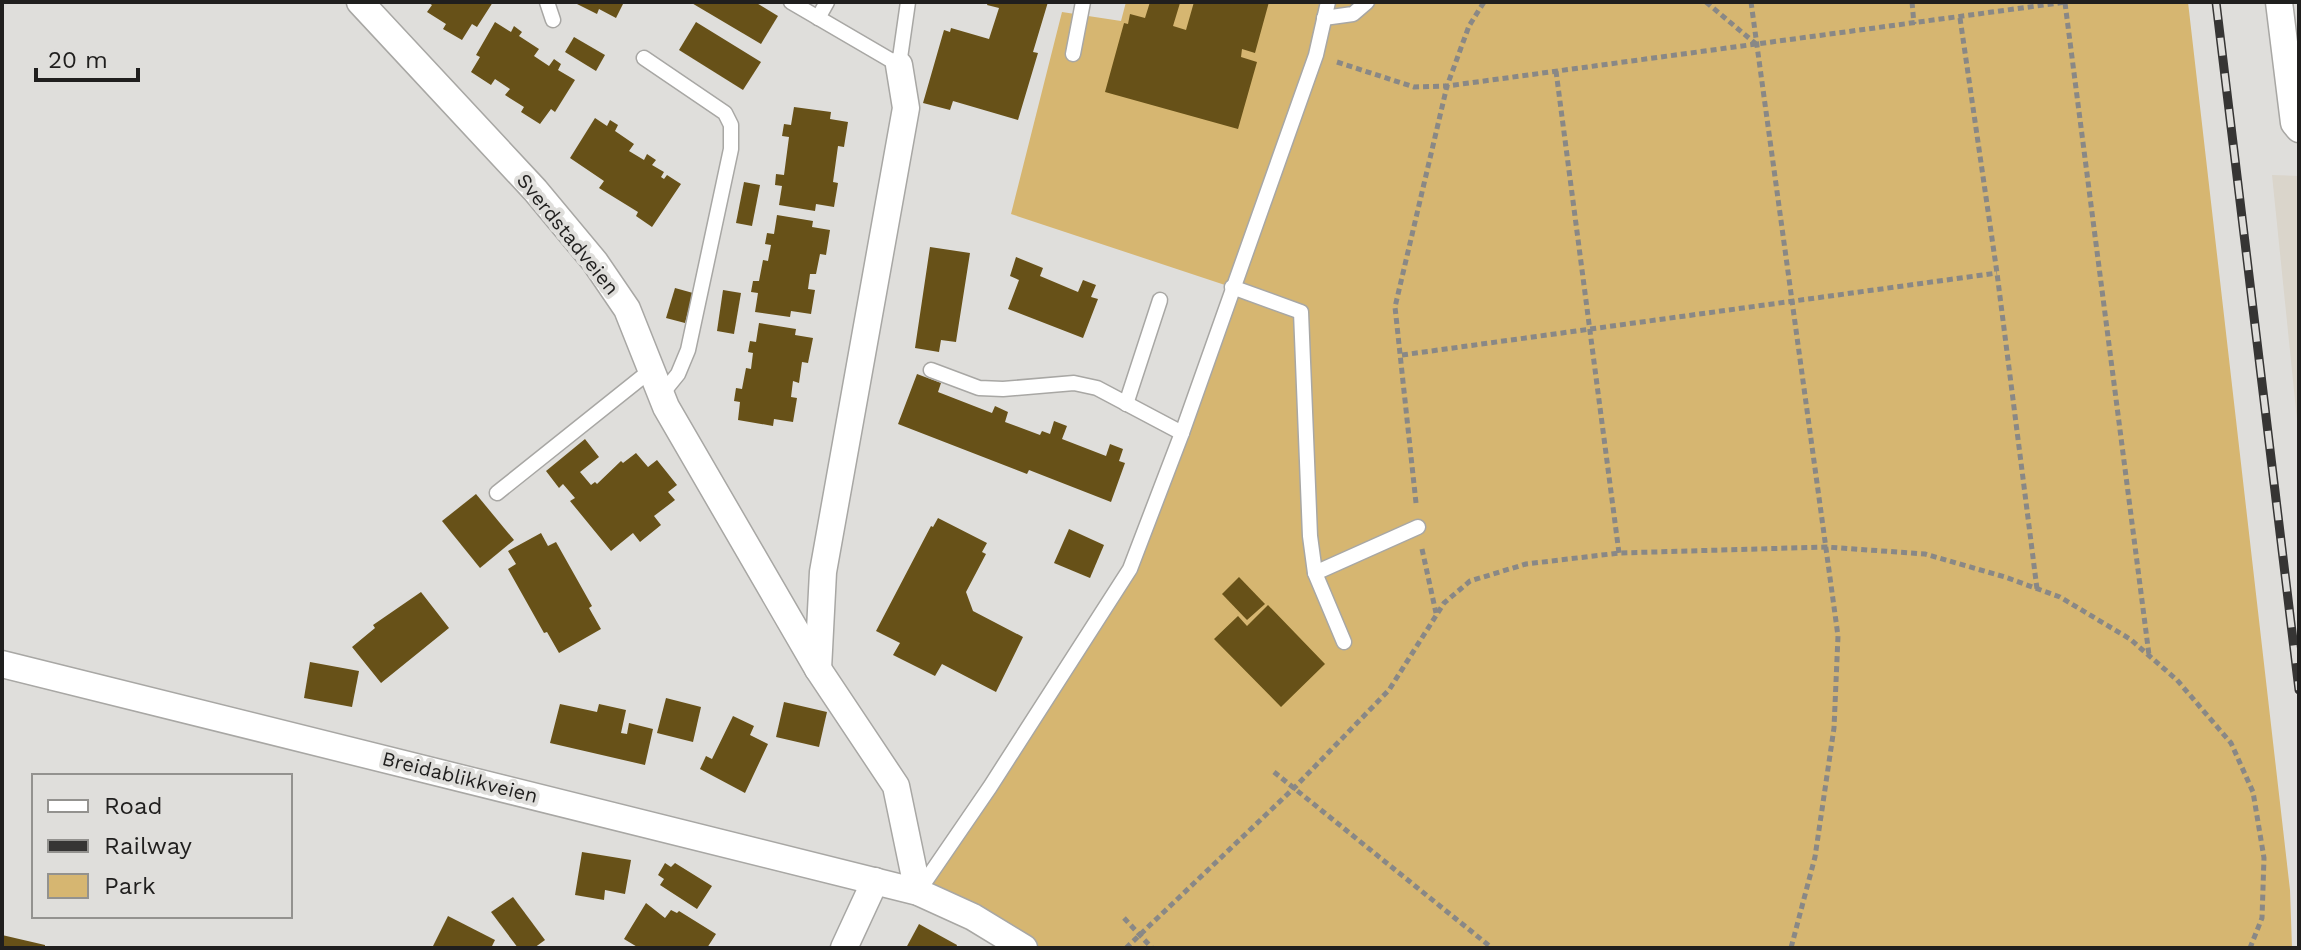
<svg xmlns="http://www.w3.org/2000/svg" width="2301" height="950" font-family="'Work Sans',sans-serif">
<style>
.built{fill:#dad5cb}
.green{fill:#d6b671}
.building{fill:#675118}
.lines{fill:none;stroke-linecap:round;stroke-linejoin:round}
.service-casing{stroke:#a8a7a4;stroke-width:17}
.minor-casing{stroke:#a8a7a4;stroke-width:29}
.path{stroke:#898886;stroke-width:5;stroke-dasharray:6 4;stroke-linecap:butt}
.service{stroke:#fff;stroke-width:14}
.minor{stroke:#fff;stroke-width:26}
.rail-casing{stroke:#363534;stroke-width:9}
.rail{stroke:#dfdedb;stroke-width:6;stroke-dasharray:18;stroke-linecap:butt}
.labels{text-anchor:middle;stroke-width:8;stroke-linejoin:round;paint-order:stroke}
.street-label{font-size:20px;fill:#201f1e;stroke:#dfdedb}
</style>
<rect width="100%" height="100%" fill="#dfdedb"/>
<path class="built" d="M 2272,175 L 2299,176 L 2299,439 Z"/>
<path class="green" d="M 1126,2 L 2188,2 L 2290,890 L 2292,948 L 1023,948 L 918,892 L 1130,569 L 1231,287 L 1011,214 L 1062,12 L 1121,21 Z"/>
<g class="building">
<path d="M 427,2 L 493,2 L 477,27 L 472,24 L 462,40 L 443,29 L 446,24 L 427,12 L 432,5 Z"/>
<path d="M 573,2 L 624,2 L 616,18 L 599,9 L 597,14 Z"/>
<path d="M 690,2 L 755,2 L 778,16 L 761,44 Z"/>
<path d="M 988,2 L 1048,2 L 1033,52 L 1038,53 L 1018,120 L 953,101 L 950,110 L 923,103 L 944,30 L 950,32 L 951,28 L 989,39 L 999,8 L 987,5 Z"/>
<path d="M 1150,2 L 1180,3 L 1173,26 L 1186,30 L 1194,2 L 1269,2 L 1255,53 L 1242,49 L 1241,57 L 1257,62 L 1238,129 L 1105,92 L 1124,23 L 1128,24 L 1130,14 L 1145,18 Z"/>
<path d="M 495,22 L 511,32 L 514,26 L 522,32 L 519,36 L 539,49 L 534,56 L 549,66 L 554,59 L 561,64 L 558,70 L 575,80 L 555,112 L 551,109 L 540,124 L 521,112 L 524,107 L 505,95 L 510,89 L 495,79 L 491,85 L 471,72 L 480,57 L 476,55 Z"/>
<path d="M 696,22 L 761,62 L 743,90 L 679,50 Z"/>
<path d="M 574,37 L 605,55 L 596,71 L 565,52 Z"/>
<path d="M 794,107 L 831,112 L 830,119 L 848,122 L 844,147 L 838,146 L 833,182 L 838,183 L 834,207 L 816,204 L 815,211 L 779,205 L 782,186 L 775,185 L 776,174 L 784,175 L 789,137 L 782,136 L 784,124 L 791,125 Z"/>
<path d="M 595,118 L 607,126 L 610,120 L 618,125 L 615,131 L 634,144 L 629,151 L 644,160 L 647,154 L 656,160 L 652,165 L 664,172 L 661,177 L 664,179 L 667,175 L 681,184 L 652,227 L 636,216 L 638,212 L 599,188 L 604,181 L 570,158 Z"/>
<path d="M 744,182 L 760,185 L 752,226 L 736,223 Z"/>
<path d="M 777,215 L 813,221 L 812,227 L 830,230 L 826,255 L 820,254 L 816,274 L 810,274 L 808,289 L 815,290 L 811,314 L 791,311 L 790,317 L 755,312 L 758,293 L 751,292 L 753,281 L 759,281 L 763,260 L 768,261 L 771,245 L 765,244 L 767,233 L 774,234 Z"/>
<path d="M 930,247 L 970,253 L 956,342 L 941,340 L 939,352 L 915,348 Z"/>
<path d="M 1016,257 L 1043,268 L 1040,276 L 1078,292 L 1083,280 L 1096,285 L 1091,297 L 1098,299 L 1083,338 L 1008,309 L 1019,280 L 1010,276 Z"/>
<path d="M 675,288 L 693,293 L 685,323 L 666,318 Z"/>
<path d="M 723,290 L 741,293 L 734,334 L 717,331 Z"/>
<path d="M 759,323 L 796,329 L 795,335 L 813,338 L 808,363 L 802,362 L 799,383 L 793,381 L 791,397 L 797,398 L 793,422 L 774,419 L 773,426 L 738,420 L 740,402 L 734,401 L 736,388 L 742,389 L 746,368 L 751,369 L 753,353 L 748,352 L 750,341 L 756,342 Z"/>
<path d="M 917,374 L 941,383 L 938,392 L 992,413 L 995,406 L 1008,412 L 1005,422 L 1040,435 L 1042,431 L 1050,434 L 1054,421 L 1067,426 L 1062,439 L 1106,456 L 1110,444 L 1123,449 L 1119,461 L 1125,463 L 1111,502 L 1029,470 L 1027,474 L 898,424 Z"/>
<path d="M 585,439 L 599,457 L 580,472 L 591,485 L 595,482 L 597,484 L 621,461 L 623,463 L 636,453 L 648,467 L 657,460 L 677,485 L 668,492 L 675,500 L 654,516 L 661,525 L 640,542 L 633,533 L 611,551 L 570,501 L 575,498 L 563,484 L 559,488 L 546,471 Z"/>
<path d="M 476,494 L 514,540 L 480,568 L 442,521 Z"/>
<path d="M 938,518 L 987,543 L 982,552 L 986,554 L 966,592 L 973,611 L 1023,637 L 996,692 L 942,664 L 935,676 L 893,655 L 900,643 L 876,631 L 931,526 L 933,527 Z"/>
<path d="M 1069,529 L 1104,545 L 1090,578 L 1054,563 Z"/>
<path d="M 541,533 L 548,546 L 556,542 L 592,606 L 589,608 L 601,629 L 559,653 L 547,632 L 544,633 L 508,569 L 516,564 L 508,551 Z"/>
<path d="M 1239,577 L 1265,604 L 1247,620 L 1222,594 Z"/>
<path d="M 421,592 L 449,628 L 381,683 L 352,647 L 375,628 L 373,625 Z"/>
<path d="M 1268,605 L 1325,664 L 1281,707 L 1214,639 L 1238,616 L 1247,626 Z"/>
<path d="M 310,662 L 359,671 L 352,707 L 304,698 Z"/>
<path d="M 666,698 L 701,707 L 693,742 L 657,733 Z"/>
<path d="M 784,702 L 827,712 L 819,747 L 776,737 Z"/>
<path d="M 560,704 L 597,712 L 599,704 L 626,710 L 621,733 L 627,734 L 629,723 L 653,729 L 645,765 L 550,743 Z"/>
<path d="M 733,716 L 754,726 L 750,735 L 768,744 L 745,793 L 700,769 L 706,756 L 712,759 Z"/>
<path d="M 582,852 L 631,860 L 625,894 L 605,890 L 604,900 L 575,895 Z"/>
<path d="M 665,863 L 671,867 L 675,863 L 712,886 L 697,909 L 660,885 L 664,879 L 658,875 Z"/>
<path d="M 513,897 L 545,940 L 534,948 L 518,948 L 491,912 Z"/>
<path d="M 646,903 L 665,918 L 671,910 L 677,913 L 679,911 L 716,934 L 707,948 L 639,948 L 624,939 Z"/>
<path d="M 448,916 L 495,940 L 491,948 L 432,948 Z"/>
<path d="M 919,924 L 957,945 L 956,948 L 906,948 Z"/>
<path d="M 2,935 L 45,945 L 45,948 L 2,948 Z"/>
</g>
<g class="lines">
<defs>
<g id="service">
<path d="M 547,2 L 553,20"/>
<path d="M 791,2 L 899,65 L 908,2"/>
<path d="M 818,18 L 827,2"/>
<path d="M 1324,18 L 1353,14 L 1367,2"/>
<path d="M 1073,54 L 1083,2"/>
<path d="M 644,58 L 725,113 L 731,125 L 731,149 L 688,350 L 678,374 L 661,395"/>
<path d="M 1232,287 L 1301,312 L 1310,536 L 1315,573 L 1344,642"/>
<path d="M 931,370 L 979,388 L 1003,389 L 1074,383 L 1097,388 L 1182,433"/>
<path d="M 1126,404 L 1160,300"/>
<path d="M 497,493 L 651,370"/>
<path d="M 1315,573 L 1418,527"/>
<path d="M 918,892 L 990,787 L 1130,569 L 1182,433 L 1316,55 L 1328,2"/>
</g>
<g id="minor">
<path d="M 360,2 L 535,190 L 595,262 L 627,309 L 666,407 L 818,669 L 896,786 L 918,892"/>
<path d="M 2279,2 L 2294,123 L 2299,129"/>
<path d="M 2,664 L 918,892 L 973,917 L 1024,948"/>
<path d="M 818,669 L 823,572 L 906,108 L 899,65"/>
<path d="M 844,948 L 875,881"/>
</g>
</defs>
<use href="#service" class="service-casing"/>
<use href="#minor" class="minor-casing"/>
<g class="path">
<path d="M 1706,2 L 1756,44"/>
<path d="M 1751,2 L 1838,636 L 1834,728 L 1815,857 L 1791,948"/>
<path d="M 1912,2 L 1914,24"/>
<path d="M 2065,3 L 2149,655"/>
<path d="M 1960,18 L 1997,273 L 2037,589"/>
<path d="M 1337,62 L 1414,87 L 1447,86 L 2066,2"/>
<path d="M 1556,71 L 1619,553"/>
<path d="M 1402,355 L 1997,273"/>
<path d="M 1416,503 L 1395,307 L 1447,86 L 1469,26 L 1484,2"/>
<path d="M 1422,549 L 1436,613"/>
<path d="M 1274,772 L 1492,948"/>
<path d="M 1124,918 L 1152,948"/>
<path d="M 1126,948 L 1295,787 L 1389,690 L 1444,603 L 1470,581 L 1526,564 L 1619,553 L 1826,547 L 1925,554 L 2005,577 L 2060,597 L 2130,639 L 2177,680 L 2231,743 L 2253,792 L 2264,858 L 2262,918 L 2250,948"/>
</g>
<use href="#service" class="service"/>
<use href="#minor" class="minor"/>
<defs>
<path id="rail" d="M 2216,2 L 2299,690"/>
</defs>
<use href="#rail" class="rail-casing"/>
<use href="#rail" class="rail"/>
</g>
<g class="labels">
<g class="street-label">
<text transform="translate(568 234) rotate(51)" y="7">Sverdstadveien</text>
<text transform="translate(460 777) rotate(14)" y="7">Breidablikkveien</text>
</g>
</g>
<rect width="2301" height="950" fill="none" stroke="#201f1e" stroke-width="8"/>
<rect x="32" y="774" width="260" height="144" fill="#dfdedb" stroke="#93928f" stroke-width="2"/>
<rect x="48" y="800" width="40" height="12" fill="#ffffff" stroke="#93928f" stroke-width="2"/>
<text x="104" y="814" font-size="24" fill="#201f1e">Road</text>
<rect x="48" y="840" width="40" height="12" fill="#363534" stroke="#93928f" stroke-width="2"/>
<text x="104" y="854" font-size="24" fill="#201f1e">Railway</text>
<rect x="48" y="874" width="40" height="24" fill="#d6b671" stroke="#93928f" stroke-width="2"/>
<text x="104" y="894" font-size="24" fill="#201f1e">Park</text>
<path d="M36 68v12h102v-12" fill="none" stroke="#201f1e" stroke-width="4"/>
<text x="48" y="68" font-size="24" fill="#201f1e" stroke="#dfdedb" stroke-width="6" paint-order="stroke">20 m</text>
</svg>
